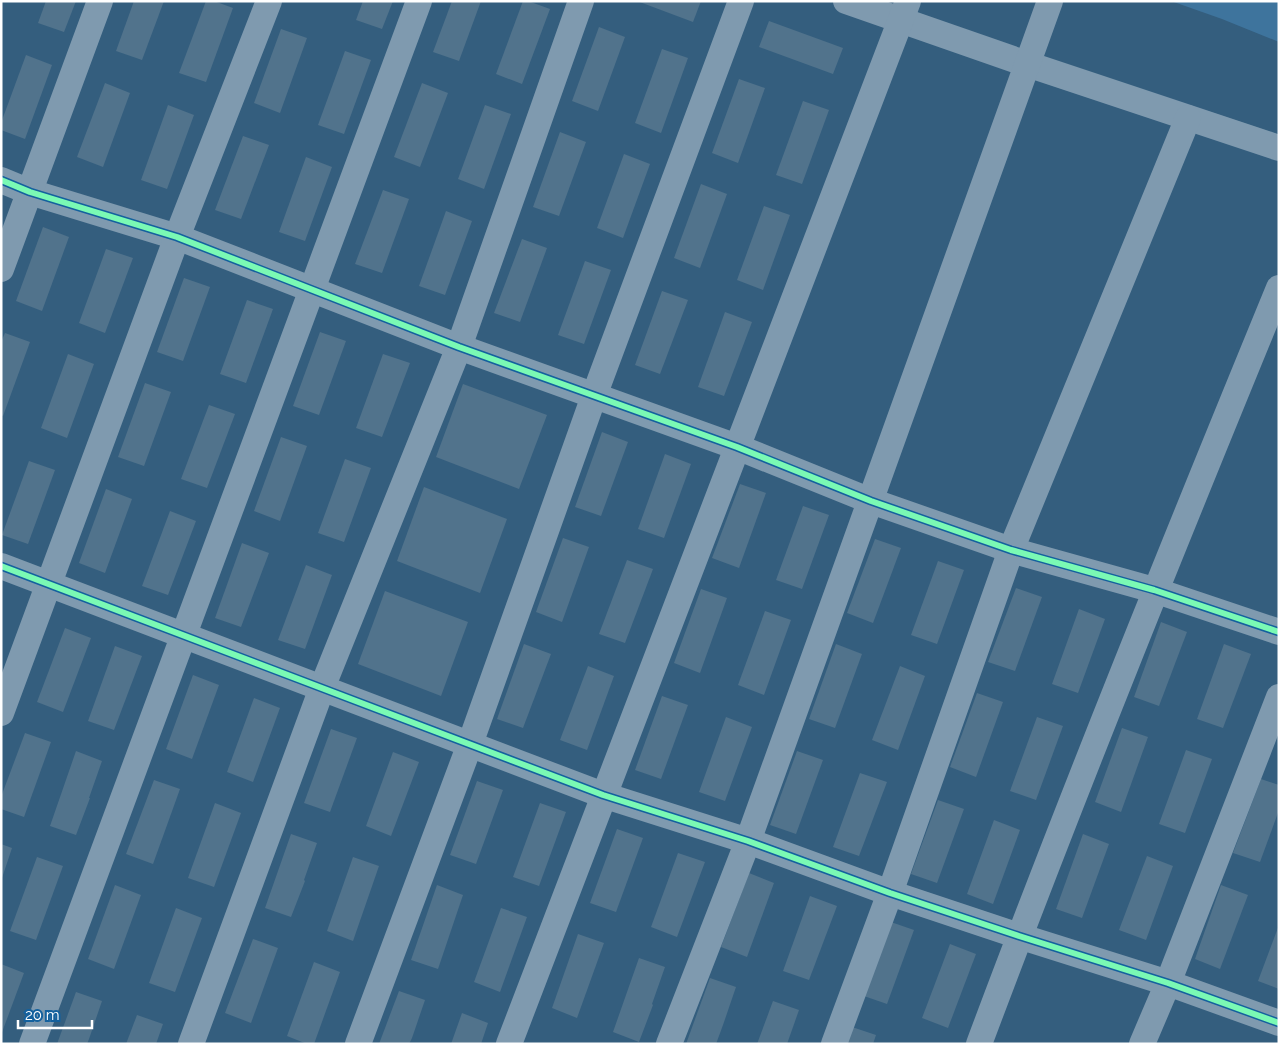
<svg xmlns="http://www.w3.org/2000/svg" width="1280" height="1045" font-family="Raleway,sans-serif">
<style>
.water{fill:#3e749d}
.building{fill:#51738c}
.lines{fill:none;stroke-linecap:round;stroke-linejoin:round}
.minor{stroke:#7f9aaf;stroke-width:26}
.cycleway-casing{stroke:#14619e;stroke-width:9}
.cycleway{stroke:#7af9b4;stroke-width:6}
</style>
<rect width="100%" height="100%" fill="#345e7e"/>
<path class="water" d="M 1171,1 L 1279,1 L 1279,42 L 1222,19 Z"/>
<g class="building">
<path d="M 46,1 L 76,1 L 64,32 L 38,23 Z"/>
<path d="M 134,1 L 164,1 L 142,60 L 116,51 Z"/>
<path d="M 206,1 L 214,1 L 233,8 L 206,82 L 179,73 Z"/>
<path d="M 363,1 L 393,1 L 382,29 L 356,20 Z"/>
<path d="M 452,1 L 481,1 L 459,61 L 433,52 Z"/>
<path d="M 523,1 L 528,1 L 550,9 L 522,84 L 496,74 Z"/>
<path d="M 637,1 L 701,1 L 693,22 Z"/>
<path d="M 769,21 L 843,48 L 833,74 L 759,47 Z"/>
<path d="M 599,27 L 625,37 L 598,111 L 572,101 Z"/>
<path d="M 281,29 L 307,38 L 280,113 L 254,103 Z"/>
<path d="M 662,49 L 688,58 L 661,133 L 635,123 Z"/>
<path d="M 345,51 L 371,60 L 344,134 L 318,125 Z"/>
<path d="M 26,55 L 52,65 L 25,139 L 1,130 L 1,123 Z"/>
<path d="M 739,79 L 765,88 L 738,163 L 712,153 Z"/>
<path d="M 105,83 L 130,93 L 103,167 L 77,157 Z"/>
<path d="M 422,83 L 448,93 L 420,167 L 394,157 Z"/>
<path d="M 803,101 L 829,110 L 802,184 L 776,175 Z"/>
<path d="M 168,105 L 194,115 L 167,189 L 141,180 Z"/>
<path d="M 485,105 L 511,114 L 484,189 L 458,179 Z"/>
<path d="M 560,132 L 586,142 L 559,216 L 533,207 Z"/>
<path d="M 243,136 L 269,145 L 241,219 L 215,210 Z"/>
<path d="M 624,154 L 650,164 L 623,238 L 597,228 Z"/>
<path d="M 306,157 L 332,167 L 305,241 L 279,232 Z"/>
<path d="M 701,184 L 727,194 L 700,268 L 674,258 Z"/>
<path d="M 383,190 L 409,199 L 382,273 L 355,264 Z"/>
<path d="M 764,206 L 790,215 L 763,290 L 737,280 Z"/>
<path d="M 446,211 L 472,221 L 445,295 L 419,286 Z"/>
<path d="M 43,227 L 69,237 L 42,311 L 16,301 Z"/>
<path d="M 522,239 L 547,248 L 520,322 L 494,313 Z"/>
<path d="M 106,249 L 133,258 L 105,333 L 79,323 Z"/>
<path d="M 585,261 L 611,270 L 584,344 L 558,335 Z"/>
<path d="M 184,278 L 210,287 L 183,361 L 157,352 Z"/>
<path d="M 662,291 L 688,300 L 660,374 L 635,365 Z"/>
<path d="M 247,300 L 273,309 L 246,383 L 220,374 Z"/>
<path d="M 725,312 L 752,322 L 724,396 L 698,387 Z"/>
<path d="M 320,332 L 346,341 L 319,415 L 293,406 Z"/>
<path d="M 5,333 L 30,342 L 3,416 L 1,415 L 1,342 Z"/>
<path d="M 68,354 L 94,364 L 67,438 L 41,428 Z"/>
<path d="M 383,354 L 410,363 L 382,437 L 356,428 Z"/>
<path d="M 145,383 L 171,392 L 144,466 L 118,457 Z"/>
<path d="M 463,384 L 547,415 L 519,489 L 436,457 Z"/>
<path d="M 209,405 L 235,414 L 207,488 L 181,479 Z"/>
<path d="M 602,432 L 628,442 L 601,516 L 575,507 Z"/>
<path d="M 281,437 L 307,446 L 280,521 L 254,511 Z"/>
<path d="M 665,454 L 691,464 L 664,538 L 638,529 Z"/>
<path d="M 345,459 L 371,468 L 344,542 L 318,533 Z"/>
<path d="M 29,461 L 55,470 L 28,544 L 2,535 Z"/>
<path d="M 740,484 L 766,493 L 739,568 L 712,558 Z"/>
<path d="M 424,487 L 507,519 L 480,593 L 397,561 Z"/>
<path d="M 106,489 L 132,499 L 105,573 L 79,563 Z"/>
<path d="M 803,506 L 829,515 L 802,589 L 776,580 Z"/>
<path d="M 170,511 L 196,521 L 168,595 L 142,586 Z"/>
<path d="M 563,538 L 589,547 L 562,622 L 536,612 Z"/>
<path d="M 875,539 L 901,548 L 873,623 L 847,613 Z"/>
<path d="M 242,543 L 269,553 L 241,627 L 215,618 Z"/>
<path d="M 627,560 L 653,569 L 625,643 L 599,634 Z"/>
<path d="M 938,561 L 964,570 L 937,644 L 911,635 Z"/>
<path d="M 306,565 L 332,575 L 305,649 L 278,640 Z"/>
<path d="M 1016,588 L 1042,597 L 1015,671 L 988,662 Z"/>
<path d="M 701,589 L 727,598 L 700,673 L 674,663 Z"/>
<path d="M 385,591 L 468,622 L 441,696 L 358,664 Z"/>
<path d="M 1079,609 L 1105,619 L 1078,693 L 1052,684 Z"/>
<path d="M 765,611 L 791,620 L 764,695 L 738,685 Z"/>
<path d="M 1161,622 L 1187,632 L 1159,706 L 1134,697 Z"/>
<path d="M 65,628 L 91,638 L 63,712 L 37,702 Z"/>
<path d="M 524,644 L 551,654 L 523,728 L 497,719 Z"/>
<path d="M 836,644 L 862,654 L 835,728 L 809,719 Z"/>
<path d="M 1224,644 L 1251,654 L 1223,728 L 1197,719 Z"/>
<path d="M 115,646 L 142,656 L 114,730 L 88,721 Z"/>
<path d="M 588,666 L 614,676 L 587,750 L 560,740 Z"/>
<path d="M 900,666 L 925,676 L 898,750 L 872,740 Z"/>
<path d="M 193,675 L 219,685 L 192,759 L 166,749 Z"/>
<path d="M 977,693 L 1003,702 L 976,777 L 950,767 Z"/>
<path d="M 662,696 L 688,705 L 661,779 L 635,770 Z"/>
<path d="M 254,698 L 280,708 L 253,782 L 227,772 Z"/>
<path d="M 726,717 L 752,727 L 725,801 L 699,792 Z"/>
<path d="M 1037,717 L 1063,726 L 1036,800 L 1010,791 Z"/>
<path d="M 1122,728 L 1148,737 L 1121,812 L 1095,802 Z"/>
<path d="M 331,729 L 357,738 L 330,812 L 304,803 Z"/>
<path d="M 25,733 L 51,742 L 24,817 L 1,809 L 1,797 Z"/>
<path d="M 1186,750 L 1212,759 L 1185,833 L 1159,824 Z"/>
<path d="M 76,751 L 102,761 L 89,798 L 90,798 L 76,835 L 50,826 Z"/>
<path d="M 797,751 L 823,760 L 796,834 L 770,825 Z"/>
<path d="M 393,752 L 419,762 L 391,836 L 366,826 Z"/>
<path d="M 860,773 L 887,782 L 859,856 L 833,847 Z"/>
<path d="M 1261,779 L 1279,785 L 1279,810 L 1260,862 L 1233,853 Z"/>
<path d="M 154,780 L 180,789 L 153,864 L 126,854 Z"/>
<path d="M 477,781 L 503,790 L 476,864 L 450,855 Z"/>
<path d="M 938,800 L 964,809 L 937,883 L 911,874 Z"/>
<path d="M 215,803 L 241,813 L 214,887 L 188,878 Z"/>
<path d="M 540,803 L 566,812 L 539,886 L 513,877 Z"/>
<path d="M 994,820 L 1020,830 L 993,904 L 967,894 Z"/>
<path d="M 617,829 L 643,838 L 616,912 L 590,903 Z"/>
<path d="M 291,834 L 317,843 L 304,880 L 305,881 L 291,917 L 265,908 Z"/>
<path d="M 1083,834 L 1109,844 L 1082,918 L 1056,909 Z"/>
<path d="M 1,844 L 12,848 L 2,878 L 1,878 Z"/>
<path d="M 678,853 L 705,862 L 677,937 L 651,927 Z"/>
<path d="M 1147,856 L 1173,866 L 1146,940 L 1119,930 Z"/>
<path d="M 37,857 L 63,866 L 36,940 L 10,931 Z"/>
<path d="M 353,857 L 379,866 L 353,941 L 327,931 Z"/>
<path d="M 749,873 L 774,883 L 747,957 L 721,947 Z"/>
<path d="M 115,885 L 141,895 L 114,969 L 88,959 Z"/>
<path d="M 437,885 L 463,895 L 438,969 L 411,960 Z"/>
<path d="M 1221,885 L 1248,895 L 1220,969 L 1195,959 Z"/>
<path d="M 810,896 L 837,906 L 809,980 L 783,971 Z"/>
<path d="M 176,908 L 202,918 L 175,992 L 149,983 Z"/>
<path d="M 501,908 L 527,917 L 500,992 L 474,982 Z"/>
<path d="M 888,921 L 914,930 L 887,1004 L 861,995 Z"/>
<path d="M 1279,925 L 1279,989 L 1258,981 Z"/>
<path d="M 578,934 L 604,943 L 577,1018 L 552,1008 Z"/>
<path d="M 253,939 L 278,948 L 251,1023 L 225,1013 Z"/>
<path d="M 950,944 L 976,954 L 948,1028 L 922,1018 Z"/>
<path d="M 639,958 L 665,967 L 652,1004 L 653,1005 L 639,1042 L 613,1032 Z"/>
<path d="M 314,962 L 340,972 L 314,1044 L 307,1044 L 287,1036 Z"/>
<path d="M 1,964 L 24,973 L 1,1035 Z"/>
<path d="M 710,978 L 736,987 L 723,1025 L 716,1044 L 686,1044 Z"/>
<path d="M 399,991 L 425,1000 L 412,1038 L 409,1044 L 379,1044 Z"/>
<path d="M 76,992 L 102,1001 L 89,1039 L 87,1044 L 57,1044 Z"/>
<path d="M 773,1001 L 799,1010 L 787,1044 L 757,1044 Z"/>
<path d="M 462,1013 L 488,1023 L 481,1044 L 451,1044 Z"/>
<path d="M 137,1015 L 163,1024 L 156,1044 L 126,1044 Z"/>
<path d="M 849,1026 L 876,1035 L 873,1044 L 843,1044 Z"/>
</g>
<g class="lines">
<g class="minor">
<path d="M 846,1 L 1027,64 L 1279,148"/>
<path d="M 1,180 L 30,192 L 177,237 L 459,347 L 737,447 L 871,501 L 1011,550 L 1154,590 L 1279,632"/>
<path d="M 1,269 L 100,1"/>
<path d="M 1,566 L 603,795 L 748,841 L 890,893 L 1019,936 L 1168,983 L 1279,1023"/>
<path d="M 1,713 L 177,237 L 269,1"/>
<path d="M 32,1044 L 419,1"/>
<path d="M 191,1044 L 322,688 L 459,347 L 581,1"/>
<path d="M 358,1044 L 470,744 L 594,396 L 741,1"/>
<path d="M 509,1044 L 908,1"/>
<path d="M 669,1044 L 748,841 L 1050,1"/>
<path d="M 834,1044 L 890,893 L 1011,550 L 1188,118"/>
<path d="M 979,1044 C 1074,790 1176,539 1279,288"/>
<path d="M 1142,1044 L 1168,983 L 1279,697"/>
</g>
<defs>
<g id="cycleway">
<path d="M 1,180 L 30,192 L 177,237 L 459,347 L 737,447 L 871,501 L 1011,550 L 1154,590 L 1279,632"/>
<path d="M 1,566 L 603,795 L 748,841 L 890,893 L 1019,936 L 1168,983 L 1279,1023"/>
</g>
</defs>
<use href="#cycleway" class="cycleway-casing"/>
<use href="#cycleway" class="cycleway"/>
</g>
<rect width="1280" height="1045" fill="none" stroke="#ffffff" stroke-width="5"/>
<path d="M18 1020v8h74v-8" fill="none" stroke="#ffffff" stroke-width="2.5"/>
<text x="25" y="1020" font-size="15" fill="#ffffff" stroke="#14619e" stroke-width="4" paint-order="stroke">20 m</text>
</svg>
